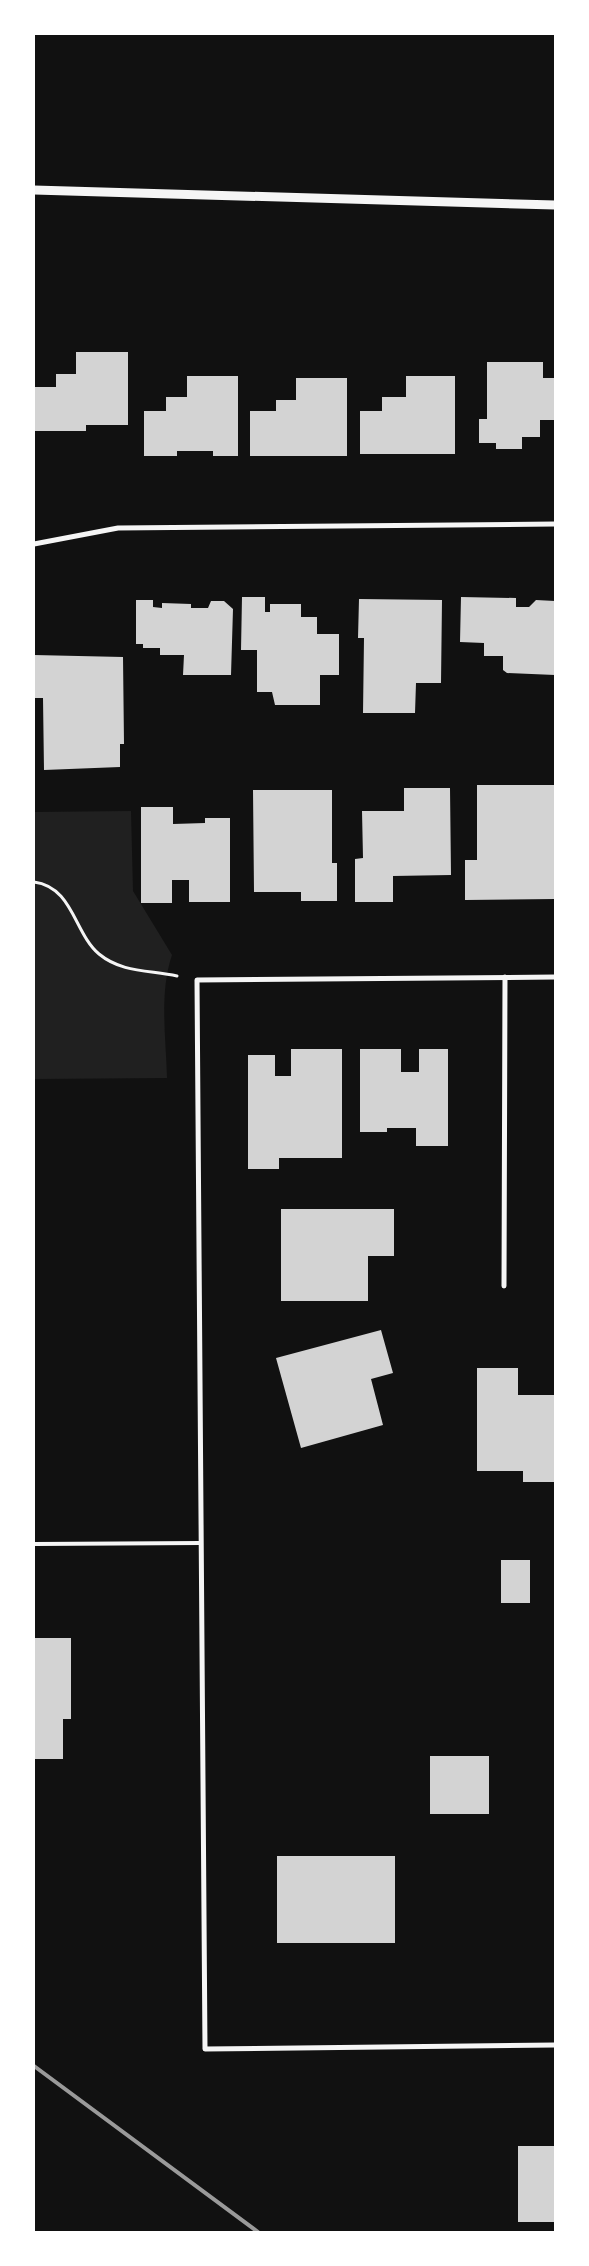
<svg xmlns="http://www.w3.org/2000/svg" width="589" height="2266" font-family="Figtree,sans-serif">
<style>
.green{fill:#202020}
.building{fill:#d3d3d3}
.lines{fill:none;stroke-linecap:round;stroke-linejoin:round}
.path{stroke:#f5f5f5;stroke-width:3}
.service{stroke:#f5f5f5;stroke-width:4}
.minor{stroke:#f5f5f5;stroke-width:5}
.tertiary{stroke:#f5f5f5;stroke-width:9}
.rail{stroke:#9a9a9a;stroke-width:4}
</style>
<rect width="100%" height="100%" fill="#111"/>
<path class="green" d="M 131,811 L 133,891 L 172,955 C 159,993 166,1038 167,1078 L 34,1079 L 34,812 Z"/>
<g class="building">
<path d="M 76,352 L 128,352 L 128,425 L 86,425 L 86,431 L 34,431 L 34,387 L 56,387 L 56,374 L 76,374 Z"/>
<path d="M 487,362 L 543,362 L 543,378 L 555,378 L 555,420 L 540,420 L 540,437 L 522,437 L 522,449 L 496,449 L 496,443 L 479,443 L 479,419 L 487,419 Z"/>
<path d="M 187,376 L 238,376 L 238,456 L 213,456 L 213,451 L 177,451 L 177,456 L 144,456 L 144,411 L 166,411 L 166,397 L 187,397 Z"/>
<path d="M 406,376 L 455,376 L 455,454 L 360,454 L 360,411 L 382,411 L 382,397 L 406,397 Z"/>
<path d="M 296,378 L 347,378 L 347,456 L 250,456 L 250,411 L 276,411 L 276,400 L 296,400 Z"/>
<path d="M 242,597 L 265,597 L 265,612 L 270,612 L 270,604 L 301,604 L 301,617 L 317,617 L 317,634 L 339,634 L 339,675 L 320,675 L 320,705 L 275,705 L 272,692 L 257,692 L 257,650 L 241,650 Z"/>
<path d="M 461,597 L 516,598 L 516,607 L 529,607 L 536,600 L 555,601 L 555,675 L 507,673 L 503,670 L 503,656 L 484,656 L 484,643 L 460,642 Z"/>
<path d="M 359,599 L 442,600 L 441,683 L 416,683 L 415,713 L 363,713 L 364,638 L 358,638 Z"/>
<path d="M 136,600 L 153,600 L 153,607 L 162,608 L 162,603 L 191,604 L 191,608 L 208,608 L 211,601 L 224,601 L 233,609 L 231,675 L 183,675 L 184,655 L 160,655 L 160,648 L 143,648 L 143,644 L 136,644 Z"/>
<path d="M 34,655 L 123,657 L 124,744 L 120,744 L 120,767 L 44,770 L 43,698 L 34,698 Z"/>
<path d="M 477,785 L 555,785 L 555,899 L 465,900 L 465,860 L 477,860 Z"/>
<path d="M 404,788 L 450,788 L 451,875 L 393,876 L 393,902 L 355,902 L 355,859 L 363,858 L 362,811 L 404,811 Z"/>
<path d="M 253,790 L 332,790 L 332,863 L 337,863 L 337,901 L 301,901 L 301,892 L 254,892 Z"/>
<path d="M 141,807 L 173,807 L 173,824 L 205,823 L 205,818 L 230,818 L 230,902 L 189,902 L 189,880 L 172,880 L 172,903 L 141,903 Z"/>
<path d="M 291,1049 L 342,1049 L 342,1158 L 279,1158 L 279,1169 L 248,1169 L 248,1055 L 275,1055 L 275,1076 L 291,1076 Z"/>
<path d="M 360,1049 L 401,1049 L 401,1072 L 419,1072 L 419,1049 L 448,1049 L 448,1146 L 416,1146 L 416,1128 L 387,1128 L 387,1132 L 360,1132 Z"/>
<path d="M 281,1209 L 394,1209 L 394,1256 L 368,1256 L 368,1301 L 281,1301 Z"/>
<path d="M 381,1330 L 393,1373 L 371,1379 L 383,1425 L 301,1448 L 276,1358 Z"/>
<path d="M 477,1368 L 518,1368 L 518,1395 L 555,1395 L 555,1482 L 523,1482 L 523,1471 L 477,1471 Z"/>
<rect x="501" y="1560" width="29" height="43"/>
<path d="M 34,1638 L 71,1638 L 71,1719 L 63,1719 L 63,1759 L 34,1759 Z"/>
<rect x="430" y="1756" width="59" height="58"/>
<rect x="277" y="1856" width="118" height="87"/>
<rect x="518" y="2146" width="37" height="76"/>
</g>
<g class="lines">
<path class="path" d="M 34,882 C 73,887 74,933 99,954 C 122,973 150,970 177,976"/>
<path class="service" d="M 34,1544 L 201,1543"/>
<g class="minor">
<path d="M 34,544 L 118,528 L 555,524"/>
<path d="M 555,977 L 197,980 L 205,2049 L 555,2045"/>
<path d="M 504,1286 L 505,977"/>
</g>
<path class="tertiary" d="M 34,190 L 555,205"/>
<path class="rail" d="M 34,2066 L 258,2232"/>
</g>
<rect width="589" height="2266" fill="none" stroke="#ffffff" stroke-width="70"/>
</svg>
